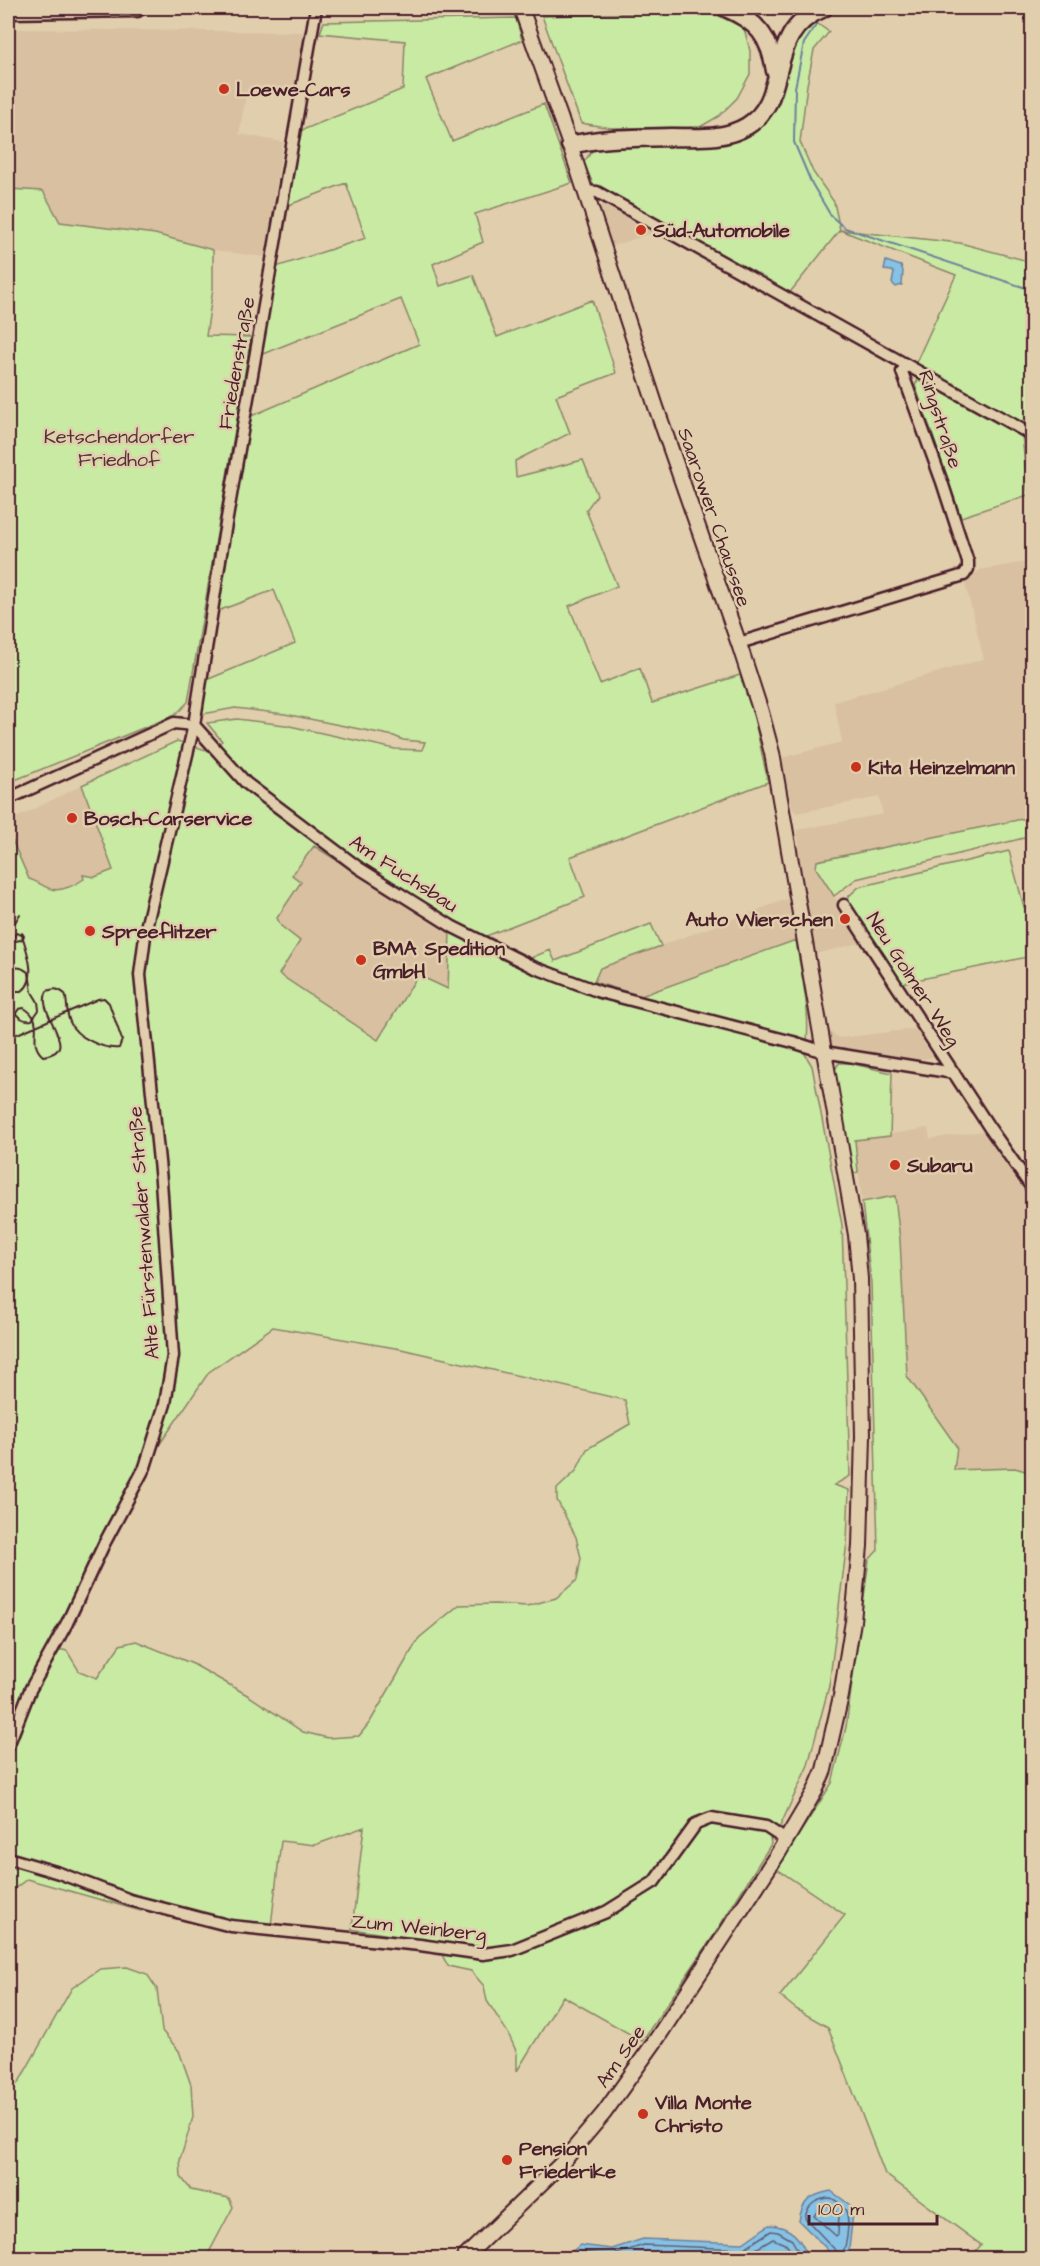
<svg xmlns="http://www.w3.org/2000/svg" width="1040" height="2266" font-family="'Architects Daughter',sans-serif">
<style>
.built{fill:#d8c0a0}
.green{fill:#c8eaa3;stroke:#898467;stroke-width:1.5;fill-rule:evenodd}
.water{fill:#85c2e5;stroke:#6d819b;stroke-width:1.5}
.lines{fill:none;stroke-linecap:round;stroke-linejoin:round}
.shore{stroke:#626075;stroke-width:1.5}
.stream{stroke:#6d819b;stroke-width:2}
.minor-casing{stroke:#4a1f2b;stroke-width:15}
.major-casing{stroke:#4a1f2b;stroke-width:18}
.highway-casing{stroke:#4a1f2b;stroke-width:21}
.minor{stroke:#e1ceac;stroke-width:10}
.major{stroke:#e1ceac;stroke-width:14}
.highway{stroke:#e1ceac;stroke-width:16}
.rail{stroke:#4a1f2b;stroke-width:2}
.poi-dot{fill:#c8321e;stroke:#e1ceac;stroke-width:2}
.labels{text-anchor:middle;stroke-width:5;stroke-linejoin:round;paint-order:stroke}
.poi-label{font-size:20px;font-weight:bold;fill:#4a1f2b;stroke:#e1ceac;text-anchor:start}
.street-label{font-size:20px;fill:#4a1f2b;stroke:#e1ceac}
.park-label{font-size:20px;fill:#573337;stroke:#e1ceac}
</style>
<rect width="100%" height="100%" fill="#e1ceac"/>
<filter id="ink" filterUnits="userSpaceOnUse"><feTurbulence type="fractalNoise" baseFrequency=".0167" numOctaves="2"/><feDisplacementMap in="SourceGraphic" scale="12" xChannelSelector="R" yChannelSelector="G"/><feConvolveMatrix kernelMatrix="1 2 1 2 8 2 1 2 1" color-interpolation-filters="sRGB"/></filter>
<g filter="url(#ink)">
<g class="built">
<path d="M 8,29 L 306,32 L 292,97 L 247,90 L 239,134 L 283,142 L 265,257 L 213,250 L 60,222 L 43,191 L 8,189 Z"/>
<path d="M 604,203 L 656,232 L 612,246 L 599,207 Z"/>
<path d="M 1022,435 L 1032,441 L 1032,493 L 1028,495 Z"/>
<path d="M 1032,555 L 1032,817 L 817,861 L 816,868 L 863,942 L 815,954 L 797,846 L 799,845 L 797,830 L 883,814 L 879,797 L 797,813 L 793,810 L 781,758 L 842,742 L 834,702 L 984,659 L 965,583 L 980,570 L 1032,561 Z"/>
<path d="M 82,785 L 128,910 L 61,953 L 8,831 L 8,822 Z"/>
<path d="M 314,846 L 450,931 L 448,990 L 418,976 L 379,1040 L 279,974 L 281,925 L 276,918 L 300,882 L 292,876 Z"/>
<path d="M 787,899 L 796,940 L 641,996 L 594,983 L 600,968 Z"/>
<path d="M 915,1029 L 933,1057 L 911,1061 L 831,1047 L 828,1030 L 839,1038 Z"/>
<path d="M 928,1128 L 930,1139 L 984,1131 L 1032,1202 L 1032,1473 L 1015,1468 L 954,1470 L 957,1447 L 907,1376 L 895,1197 L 862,1202 L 855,1140 Z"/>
</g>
<g class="green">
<path d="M 681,12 L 717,15 L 744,28 L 750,51 L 750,74 L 737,98 L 719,116 L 700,127 L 611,128 L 581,123 L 542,16 Z"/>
<path d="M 516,18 L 522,40 L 426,79 L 452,141 L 544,104 L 572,183 L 475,214 L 483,242 L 433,264 L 440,286 L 473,275 L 497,337 L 592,300 L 616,373 L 556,396 L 570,433 L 515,461 L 516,477 L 583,460 L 597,495 L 586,510 L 617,586 L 569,606 L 600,684 L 640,668 L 652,703 L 740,675 L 754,717 L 768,782 L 570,857 L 585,897 L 486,936 L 531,958 L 550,950 L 555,961 L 651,924 L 661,946 L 600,968 L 594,982 L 641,996 L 796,940 C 801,976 813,1017 805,1054 L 812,1066 L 842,1225 L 850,1476 L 834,1485 L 849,1490 L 847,1542 L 829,1686 L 808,1765 L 778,1831 L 769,1830 L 771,1844 L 714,1935 L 642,2041 L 563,1996 L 517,2071 L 517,2053 L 508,2033 L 487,2001 L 484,1986 L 471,1971 L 448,1966 L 435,1942 L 352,1929 L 364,1827 L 315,1845 L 281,1841 L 271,1926 L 217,1919 L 143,1901 L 141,1911 L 27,1879 L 14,1889 L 8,1884 L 8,1759 L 33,1694 L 58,1649 L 67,1651 L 79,1671 L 97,1678 L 120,1645 L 136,1641 L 193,1664 L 249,1696 L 303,1732 L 328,1738 L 359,1736 L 370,1722 L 419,1638 L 459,1605 L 495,1604 L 527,1606 L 556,1598 L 577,1580 L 581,1558 L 576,1537 L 557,1500 L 557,1489 L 576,1471 L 587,1449 L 630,1424 L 625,1400 L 401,1349 L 273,1327 L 209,1372 L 140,1473 L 8,1738 L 8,831 L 29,879 C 37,881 44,887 51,889 C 63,892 75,885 84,879 L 83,875 L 95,877 L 113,870 L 82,785 L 177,741 L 209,751 L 222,741 L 207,723 L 237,719 L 285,725 L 395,749 L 422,750 L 425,742 L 403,740 L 394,736 L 285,714 L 235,708 L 203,714 L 200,709 L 204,681 L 295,643 L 274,590 L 215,612 L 249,417 L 419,344 L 401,299 L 260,355 L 276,267 L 366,238 L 346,183 L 286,206 L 300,131 L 403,89 L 405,41 L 320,33 L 324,22 ZM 314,846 L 450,931 L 448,989 L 418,975 L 378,1040 L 279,974 L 300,941 L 281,926 L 277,918 L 301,882 L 292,875 Z"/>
<path d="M 811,19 L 829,32 L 814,50 L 807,85 L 800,142 L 813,172 L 834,202 L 840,230 L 960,243 L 1032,262 L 1032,428 L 915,365 L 956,275 L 840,230 L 787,296 L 594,187 L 584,162 L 592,151 L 609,145 L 747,134 C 790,106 776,95 789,55 C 793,42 804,30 811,19 Z"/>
<path d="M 8,189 L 43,191 L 60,222 L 155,234 L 213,250 L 213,288 L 206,336 L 251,337 L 188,702 L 175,715 L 10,782 L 8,782 Z"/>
<path d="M 920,377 L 1022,435 L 1028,495 L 961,517 L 915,385 Z"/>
<path d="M 1032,817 L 1032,836 L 856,879 L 834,896 L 816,868 L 817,861 Z"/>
<path d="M 1009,851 L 1024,907 L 1032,905 L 1032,956 L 902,983 L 848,902 L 849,896 L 859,887 Z"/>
<path d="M 839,1063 L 849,1063 L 892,1073 L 890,1136 L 855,1140 L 858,1172 L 852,1174 L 834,1071 Z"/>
<path d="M 895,1196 L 900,1240 L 907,1376 L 957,1447 L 954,1470 L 1015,1468 L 1032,1473 L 1032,2258 L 970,2258 L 981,2245 L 885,2174 L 828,2027 L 796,2009 L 780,1996 L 845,1915 L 777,1869 L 832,1783 L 846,1727 L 869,1560 L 878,1550 L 871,1283 L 862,1202 Z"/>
<path d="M 127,1967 L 147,1974 L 157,1989 L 162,2031 L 179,2051 L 191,2085 L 193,2117 L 180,2160 L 181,2177 L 191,2190 L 229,2198 L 233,2207 L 206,2258 L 8,2258 L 8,2093 L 19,2082 L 72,1988 L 100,1969 Z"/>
</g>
<g class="water">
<path d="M 886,261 L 901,266 L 903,271 L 902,285 L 896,287 L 892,283 L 894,273 L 892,271 L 884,270 Z"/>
<path d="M 831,2191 L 850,2205 L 853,2213 L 848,2258 L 833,2258 L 825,2247 L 799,2221 C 802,2200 811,2195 831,2191 Z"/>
<path d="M 769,2225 C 791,2226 801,2238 808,2258 L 564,2258 L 580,2245 L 612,2249 L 643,2239 L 743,2243 Z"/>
</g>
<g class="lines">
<g class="shore">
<path d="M 831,2198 C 837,2201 843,2205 846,2211 C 850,2222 847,2247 841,2256 L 805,2218 C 807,2204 818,2198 831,2198 Z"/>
<path d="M 829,2205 L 839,2215 L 838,2234 L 836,2236 L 814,2216 L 820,2207 Z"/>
<path d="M 572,2258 L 582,2252 L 613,2255 L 644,2245 L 743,2249 L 771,2231 L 778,2232 L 792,2240 L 802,2258"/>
<path d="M 626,2258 L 645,2253 L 744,2256 L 773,2239 L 787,2245 L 794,2258"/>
</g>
<path class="stream" d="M 817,24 L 804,43 L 795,88 L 794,142 L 811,182 L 831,216 L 845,228 L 1032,290"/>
<defs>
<g id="minor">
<path d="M 584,191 L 597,192 L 1032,435"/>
<path d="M 739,643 L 964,575 L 968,569 L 968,562 L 942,482 L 902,372 L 906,365"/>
<path d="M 8,799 L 174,723 L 194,725 L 246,783 L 359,868 L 453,927 L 533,967 L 600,992 L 793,1042 L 824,1052 L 954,1073"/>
<path d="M 844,905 L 989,1127 L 1032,1188"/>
<path d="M 8,1746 L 30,1690 L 67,1623 L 104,1544 L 145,1467 L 165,1404 L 173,1356 L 161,1181 L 140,975 L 146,928 L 194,725 L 223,541 L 316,8"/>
<path d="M 8,1858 L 59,1873 L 130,1900 L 231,1926 L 420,1945 L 483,1954 L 512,1950 L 606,1912 L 654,1882 L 696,1824 L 711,1818 L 766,1827 L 786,1840"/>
</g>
<path id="major" d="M 464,2258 L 561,2164 L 604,2113 L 654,2043 L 779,1852 L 815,1791 L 824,1770 L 841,1696 L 853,1621 L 860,1546 L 863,1436 L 860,1279 L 856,1235 L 772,753 L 761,712 L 740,647 L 656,407 L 570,145 L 521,8"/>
<g id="highway">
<path d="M 726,8 C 757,21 770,37 775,71"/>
<path d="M 8,10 L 137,8"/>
<path d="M 570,145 C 603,137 637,138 671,137 C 697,137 724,140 747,126 C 793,98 762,33 824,8"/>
</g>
</defs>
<use href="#minor" class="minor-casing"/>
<use href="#major" class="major-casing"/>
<use href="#highway" class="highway-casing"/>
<use href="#minor" class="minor"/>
<use href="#major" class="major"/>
<use href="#highway" class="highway"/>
<g class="rail">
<path d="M 8,934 L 20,914"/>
<path d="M 8,976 L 11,969 C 19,966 23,968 29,973 L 32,992 L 38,1002 L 39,1010 L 32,1020 C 20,1022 16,1013 8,1006"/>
<path d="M 8,982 L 14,991 L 22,991 C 38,980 27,951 22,935 L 16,933 L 13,938 L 15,941 L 21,940 L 24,936 L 22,933"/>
<path d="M 8,1038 L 98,999 L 104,998 L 109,1003 L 122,1040 L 119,1048 C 105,1050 75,1037 70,1022 C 66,1014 68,1003 65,994 C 59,989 55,988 47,991 C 34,1013 84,1051 43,1056 C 25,1041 48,1022 24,1008 L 19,1009 C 3,1027 20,1037 8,1053"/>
</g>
</g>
</g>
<g class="poi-dot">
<circle cx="224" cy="89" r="6"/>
<circle cx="641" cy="230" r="6"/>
<circle cx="856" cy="767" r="6"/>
<circle cx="72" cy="818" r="6"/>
<circle cx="845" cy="919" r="6"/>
<circle cx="90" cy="931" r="6"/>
<circle cx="361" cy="960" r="6"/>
<circle cx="895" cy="1165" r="6"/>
<circle cx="643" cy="2114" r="6"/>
<circle cx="507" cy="2160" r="6"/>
</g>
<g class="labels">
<g class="poi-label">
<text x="236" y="96">Loewe-Cars</text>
<text x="653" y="237">Süd-Automobile</text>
<text x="868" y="774">Kita Heinzelmann</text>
<text x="84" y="825">Bosch-Carservice</text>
<text x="833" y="926" text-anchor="end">Auto Wierschen</text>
<text x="102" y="938">Spreeflitzer</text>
<text x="373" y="955">BMA Spedition<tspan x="373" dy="23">GmbH</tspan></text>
<text x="907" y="1172">Subaru</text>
<text x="655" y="2109">Villa Monte<tspan x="655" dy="23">Christo</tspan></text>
<text x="519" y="2155">Pension<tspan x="519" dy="23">Friederike</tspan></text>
</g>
<g class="street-label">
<text transform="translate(236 363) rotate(-80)" y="7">Friedenstraße</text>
<text transform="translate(941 419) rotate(72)" y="7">Ringstraße</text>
<text transform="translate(715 517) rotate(71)" y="7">Saarower Chaussee</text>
<text transform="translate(404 873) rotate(33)" y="7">Am Fuchsbau</text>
<text transform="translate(914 979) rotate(57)" y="7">Neu Golmer Weg</text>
<text transform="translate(143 1233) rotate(-94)" y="7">Alte Fürstenwalder Straße</text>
<text transform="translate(419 1927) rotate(6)" y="7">Zum Weinberg</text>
<text transform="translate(620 2056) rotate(-55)" y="7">Am See</text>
</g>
<g class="park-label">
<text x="119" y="443">Ketschendorfer<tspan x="119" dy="23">Friedhof</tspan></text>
</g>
</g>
<rect width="1040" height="2266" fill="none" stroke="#e1ceac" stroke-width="30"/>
<rect x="15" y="15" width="1010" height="2236" fill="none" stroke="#4a1f2b" stroke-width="2" filter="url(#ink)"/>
<path d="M809 2215v9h128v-9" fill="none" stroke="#4a1f2b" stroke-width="3"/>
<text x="818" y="2215" font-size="18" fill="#4a1f2b" stroke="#e1ceac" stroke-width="4.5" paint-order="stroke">100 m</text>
</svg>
